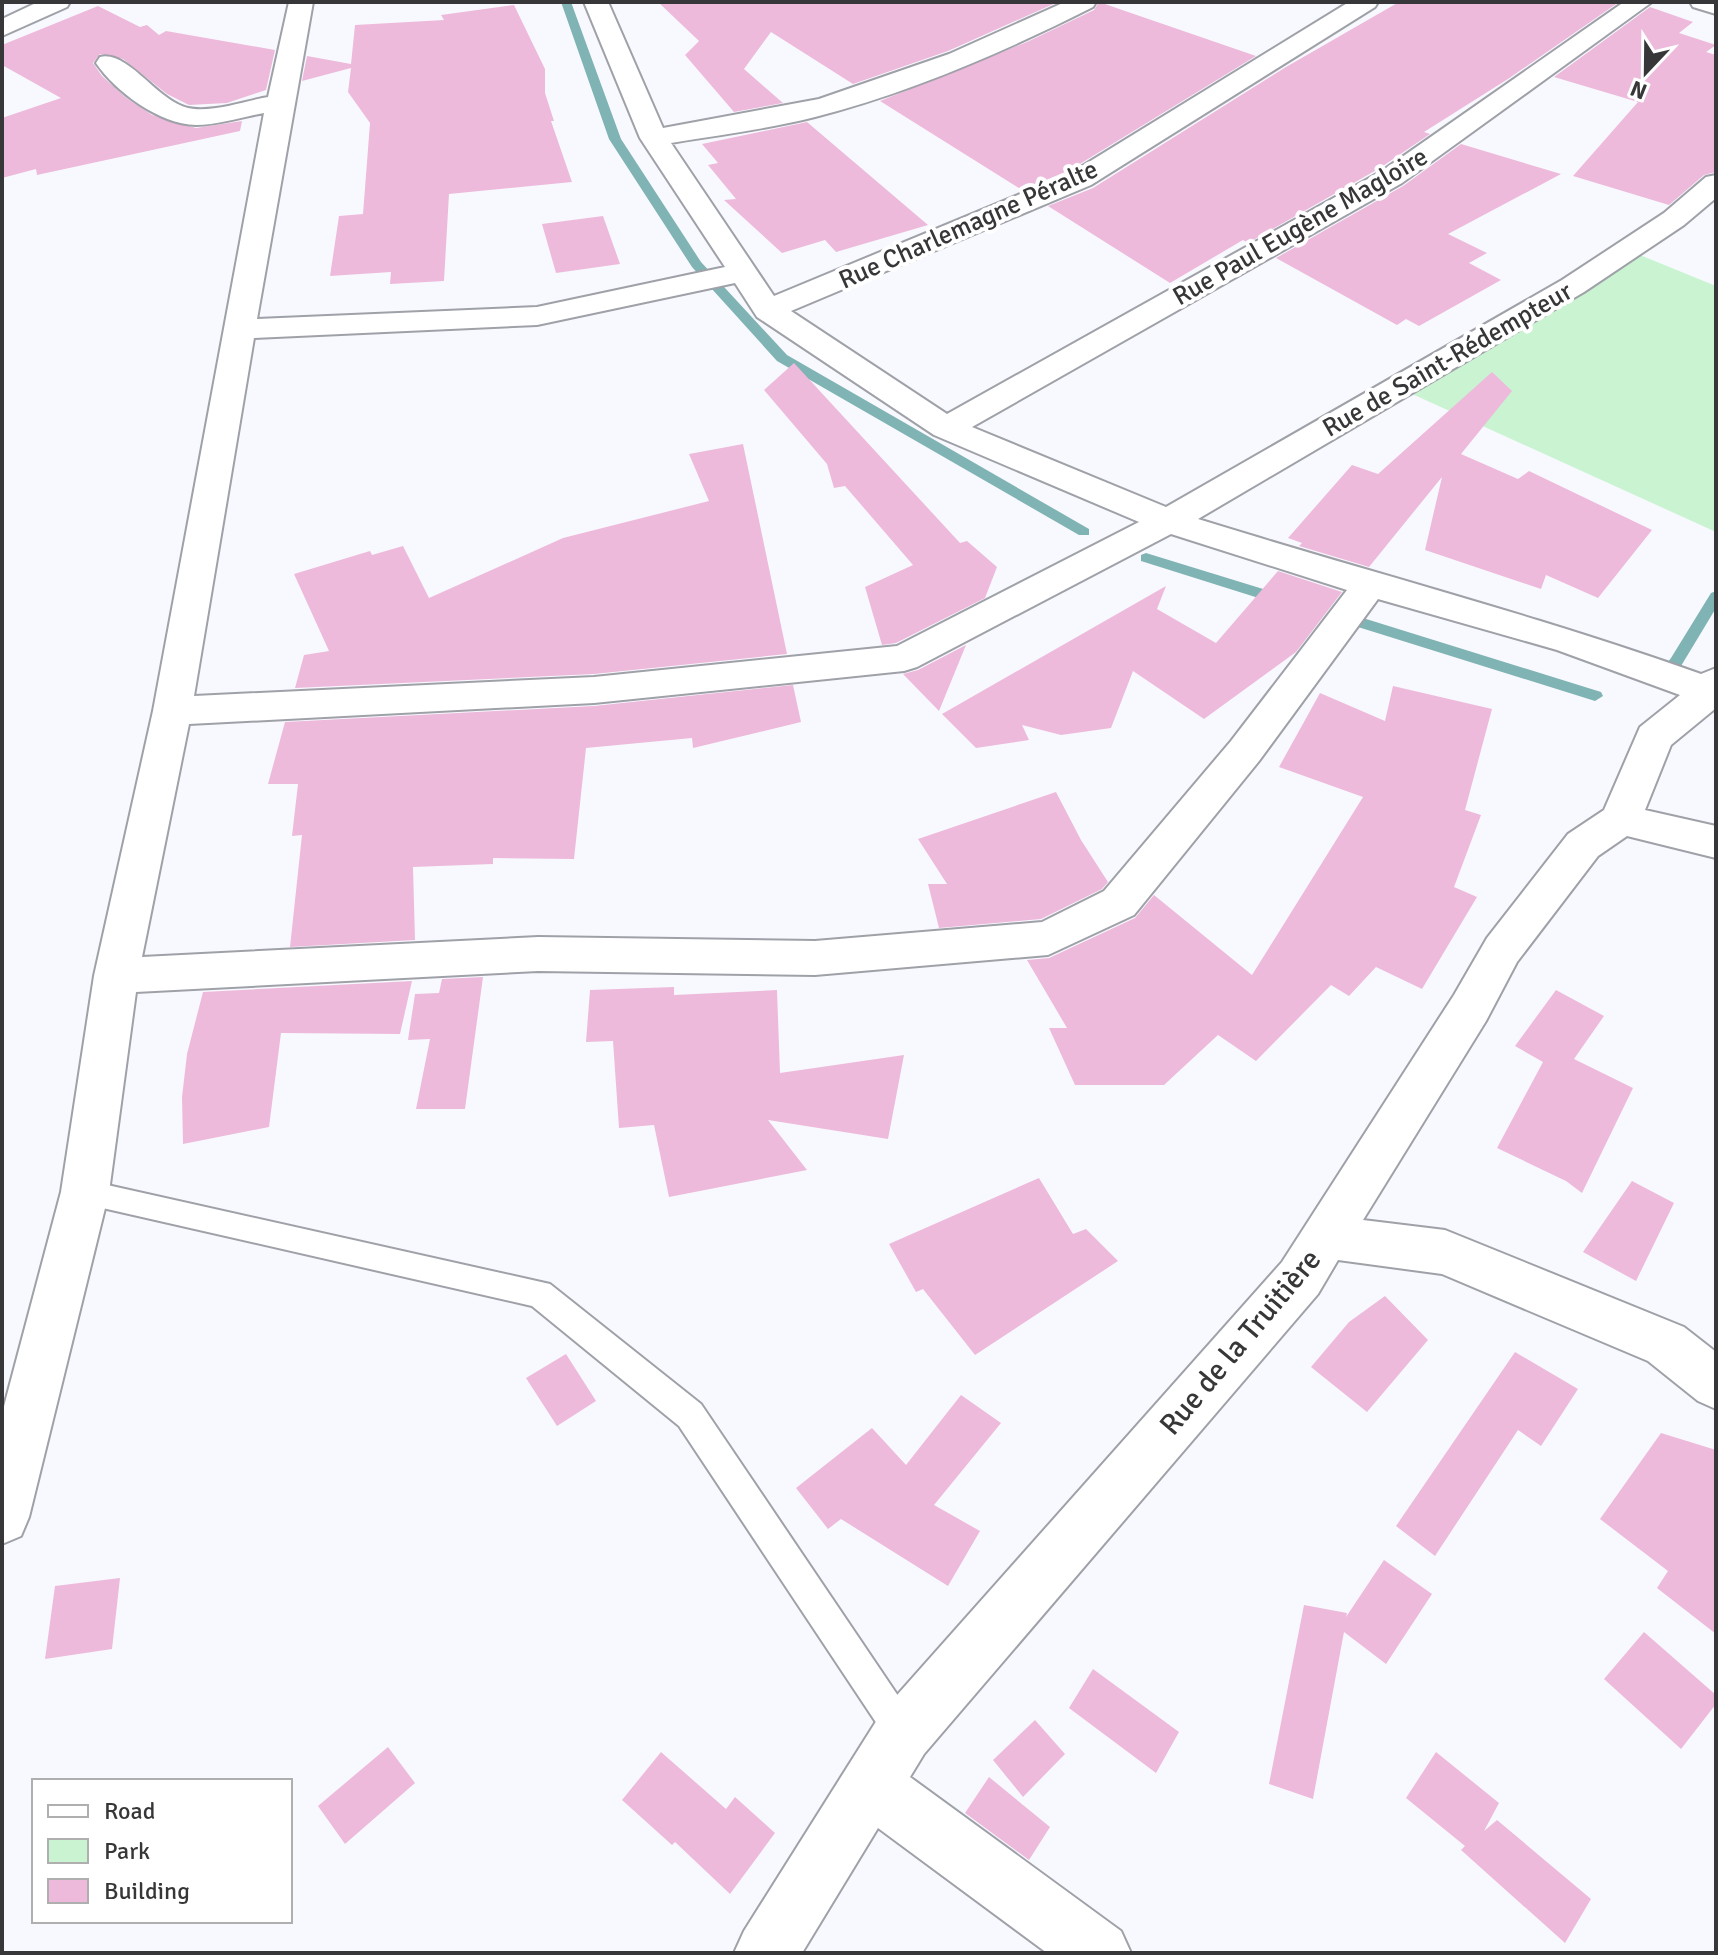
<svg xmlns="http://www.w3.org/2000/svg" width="1718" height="1955" font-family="Signika,sans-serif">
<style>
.green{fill:#c9f3d1}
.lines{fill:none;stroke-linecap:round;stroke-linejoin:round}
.stream{fill:#80b3b4;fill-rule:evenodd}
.building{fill:#edbadc}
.service-casing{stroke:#9fa1a8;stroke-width:4}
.minor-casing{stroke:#9fa1a8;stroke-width:4}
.service{fill:#fff;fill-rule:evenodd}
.minor{fill:#fff;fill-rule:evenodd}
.labels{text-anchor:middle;stroke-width:8;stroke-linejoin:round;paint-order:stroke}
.far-street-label{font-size:26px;fill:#37373a;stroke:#fff}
.street-label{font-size:30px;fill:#37373a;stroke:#fff}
</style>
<rect width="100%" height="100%" fill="#f8f9fe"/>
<path class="green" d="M 1630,251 L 1716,286 L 1716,532 L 1399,388 Z"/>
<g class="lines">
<g class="stream">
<path d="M 561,2 L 571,2 L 621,139 L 701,262 L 787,355 L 1089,529 L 1089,535 L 1079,535 L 777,361 L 692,267 L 609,139 Z"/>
<path d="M 1146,553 L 1286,596 L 1288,600 L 1281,605 L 1141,561 L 1141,555 Z"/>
<path d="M 1716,591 L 1716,608 L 1681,666 L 1671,666 L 1668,662 L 1671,658 L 1711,593 Z"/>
<path d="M 1363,618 L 1601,692 L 1603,696 L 1595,701 L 1358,627 L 1355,623 Z"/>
</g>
</g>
<g class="building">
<path d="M 658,2 L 1058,2 L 948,51 L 853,84 L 771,32 L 744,69 L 783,103 L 734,112 L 685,55 L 699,41 Z"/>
<path d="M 1099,2 L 1256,56 L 1070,170 L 1022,190 L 880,101 L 1027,42 L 1094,10 Z"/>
<path d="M 1399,2 L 1619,2 L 1508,79 L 1424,132 L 1430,134 L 1380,168 L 1248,243 L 1243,240 L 1170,283 L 1048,206 L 1093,188 L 1286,67 Z"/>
<path d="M 514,5 L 545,69 L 545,93 L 554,121 L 551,121 L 572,182 L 449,194 L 444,281 L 390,284 L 391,272 L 330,276 L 339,216 L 363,214 L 370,123 L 348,92 L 351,68 L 302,81 L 307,56 L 351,64 L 355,25 L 444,20 L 441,15 Z"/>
<path d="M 98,6 L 140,27 L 147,25 L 159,35 L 166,31 L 275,50 L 266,90 L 227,103 L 189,105 L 167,94 L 123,59 L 100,54 L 93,63 L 102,76 L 125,97 L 152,115 L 196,128 L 242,121 L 240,131 L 37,175 L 36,169 L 2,178 L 2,118 L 61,98 L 2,65 L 2,45 Z"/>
<path d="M 1650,7 L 1693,22 L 1679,33 L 1716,45 L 1706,52 L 1716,55 L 1716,172 L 1704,175 L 1669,205 L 1573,176 L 1638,102 L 1554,77 Z"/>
<path d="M 807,122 L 928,225 L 836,252 L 825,240 L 782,253 L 724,200 L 736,199 L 708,165 L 718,163 L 702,144 Z"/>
<path d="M 1461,144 L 1561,174 L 1448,234 L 1487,253 L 1469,263 L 1501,280 L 1419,326 L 1406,319 L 1397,325 L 1276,258 L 1403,186 Z"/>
<path d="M 603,216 L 620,264 L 556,273 L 542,224 Z"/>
<path d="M 794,363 L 960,543 L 967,541 L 997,567 L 985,598 L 896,643 L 882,645 L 865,587 L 913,565 L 845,486 L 834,488 L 827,464 L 764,390 Z"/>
<path d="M 1492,372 L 1512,391 L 1461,454 L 1518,479 L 1529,471 L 1652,530 L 1598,598 L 1546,575 L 1541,589 L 1425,550 L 1442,477 L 1369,567 L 1299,546 L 1302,543 L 1288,538 L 1352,465 L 1378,474 Z"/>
<path d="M 743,444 L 787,654 L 594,674 L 295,688 L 304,655 L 329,651 L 294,574 L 370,551 L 372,555 L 403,546 L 429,598 L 563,538 L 709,501 L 689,454 Z"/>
<path d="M 1278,571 L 1342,592 L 1296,652 L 1204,719 L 1133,671 L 1111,728 L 1061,735 L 1022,725 L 1029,740 L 976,748 L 942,714 L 1166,586 L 1157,609 L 1216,643 Z"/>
<path d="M 966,645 L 939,711 L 903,674 L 918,670 Z"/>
<path d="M 793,685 L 801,722 L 693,748 L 692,738 L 586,748 L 574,859 L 493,858 L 493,864 L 413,867 L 415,940 L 290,947 L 302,835 L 292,836 L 298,784 L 268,784 L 285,722 L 594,706 Z"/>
<path d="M 1393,686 L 1492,709 L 1465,810 L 1481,815 L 1454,887 L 1477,897 L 1422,989 L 1376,967 L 1349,996 L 1331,985 L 1256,1061 L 1218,1035 L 1164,1085 L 1075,1085 L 1049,1028 L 1067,1028 L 1027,960 L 1049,958 L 1135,918 L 1154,895 L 1252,975 L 1363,797 L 1279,767 L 1320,693 L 1385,721 Z"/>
<path d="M 1056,792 L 1081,840 L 1108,882 L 1102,889 L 1041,919 L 939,928 L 928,884 L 947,884 L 918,839 Z"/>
<path d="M 483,977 L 465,1109 L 416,1109 L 430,1039 L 408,1040 L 415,994 L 439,993 L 442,979 Z"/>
<path d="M 412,981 L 400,1034 L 281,1033 L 269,1127 L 183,1144 L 182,1097 L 187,1054 L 203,992 Z"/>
<path d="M 674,987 L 674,995 L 777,990 L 780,1073 L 904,1055 L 888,1139 L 768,1120 L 807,1170 L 669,1197 L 654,1125 L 619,1128 L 613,1041 L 586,1042 L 590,990 Z"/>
<path d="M 1556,990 L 1604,1016 L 1574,1059 L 1633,1088 L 1582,1193 L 1566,1181 L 1497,1148 L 1543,1062 L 1515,1046 Z"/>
<path d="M 1039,1178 L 1073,1234 L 1086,1229 L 1118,1261 L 975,1355 L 923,1289 L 916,1292 L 889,1244 Z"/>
<path d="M 1632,1181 L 1674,1203 L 1636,1281 L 1583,1252 Z"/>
<path d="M 1385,1296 L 1428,1340 L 1367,1412 L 1311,1367 L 1349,1322 Z"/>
<path d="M 1515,1352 L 1578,1389 L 1541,1446 L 1518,1430 L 1435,1556 L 1396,1526 Z"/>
<path d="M 566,1354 L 596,1401 L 557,1426 L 526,1378 Z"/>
<path d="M 961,1395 L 1001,1423 L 934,1505 L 980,1531 L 948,1586 L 841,1519 L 828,1529 L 796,1488 L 872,1428 L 906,1465 Z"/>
<path d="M 1661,1433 L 1716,1450 L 1716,1634 L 1657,1588 L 1668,1571 L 1600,1519 Z"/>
<path d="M 1384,1560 L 1432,1594 L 1386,1664 L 1344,1632 L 1313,1799 L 1269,1784 L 1304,1605 L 1347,1613 L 1346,1617 Z"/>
<path d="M 120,1578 L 112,1649 L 45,1659 L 55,1586 Z"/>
<path d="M 1644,1632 L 1716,1695 L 1716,1704 L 1681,1749 L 1604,1679 Z"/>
<path d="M 1093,1669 L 1179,1732 L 1156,1773 L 1069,1708 Z"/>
<path d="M 1035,1720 L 1065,1754 L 1023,1797 L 993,1760 Z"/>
<path d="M 388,1747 L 415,1783 L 345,1844 L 318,1806 Z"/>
<path d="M 661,1752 L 726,1809 L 735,1797 L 775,1833 L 730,1894 L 675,1842 L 672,1845 L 622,1800 Z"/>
<path d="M 1436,1752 L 1499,1803 L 1484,1831 L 1497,1820 L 1591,1899 L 1565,1943 L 1461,1850 L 1465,1846 L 1406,1798 Z"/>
<path d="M 989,1777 L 1050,1827 L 1029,1860 L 965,1813 Z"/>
</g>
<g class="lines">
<defs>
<path id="service" d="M 85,1180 L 550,1284 L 701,1404 L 915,1721 L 920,1733 L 915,1745 L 903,1750 L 891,1745 L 679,1426 L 532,1306 L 85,1204 L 75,1201 L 71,1192 L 75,1183 Z"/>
<g id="minor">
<path d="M 38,2 L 70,2 L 67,7 L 2,36 L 2,19 Z"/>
<path d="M 289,2 L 313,2 L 257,319 L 537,307 L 725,267 L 640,138 L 584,2 L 608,2 L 663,128 L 819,99 L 949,54 L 1065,2 L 1096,2 L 1093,7 C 1004,52 912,92 815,117 C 768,129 719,135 671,143 L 774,296 L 1071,173 L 1349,2 L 1378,2 L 1375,7 L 1091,185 L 791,311 L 947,414 L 1382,171 L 1624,2 L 1652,2 L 1402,183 L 972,427 L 1166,507 L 1562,280 L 1664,213 L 1706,177 L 1716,175 L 1716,198 L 1684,225 L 1584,292 L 1198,519 C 1365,571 1536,615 1701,674 L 1716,668 L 1716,708 L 1671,745 L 1645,810 L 1716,826 L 1716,858 L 1627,836 L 1598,856 L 1517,962 L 1486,1021 L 1363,1220 L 1445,1230 L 1684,1327 L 1716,1352 L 1716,1409 L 1698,1401 L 1648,1361 L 1442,1274 L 1338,1260 L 1318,1294 L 924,1754 L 910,1777 L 1121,1931 L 1131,1953 L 1047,1953 L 878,1828 L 802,1953 L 734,1953 L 744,1931 L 882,1712 L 1282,1262 L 1454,995 L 1487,938 L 1568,834 L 1604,810 L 1640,727 L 1680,695 L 1557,650 L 1378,599 L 1259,761 L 1134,915 L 1048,955 L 815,975 L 538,971 L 136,992 L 109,1192 L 29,1517 L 21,1536 L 2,1544 L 2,1414 L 61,1192 L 94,976 L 153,711 L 264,113 C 242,117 218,125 196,125 C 159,124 116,92 96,63 L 100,57 C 128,50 157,101 188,108 C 212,113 244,101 268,97 ZM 735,283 L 757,317 L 934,435 L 1139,522 L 897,646 L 594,677 L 194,696 L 254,338 L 537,325 ZM 1171,534 L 1347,590 L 1231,741 L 1104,891 L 1042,922 L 815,941 L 538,937 L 142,957 L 189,724 L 594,703 L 904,671 L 917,667 Z"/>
<path d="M 1690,2 L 1716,2 L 1716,14 L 1693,7 Z"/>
</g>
</defs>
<use href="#service" class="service-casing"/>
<use href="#minor" class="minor-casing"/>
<use href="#service" class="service"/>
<use href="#minor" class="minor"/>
</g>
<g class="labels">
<g class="far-street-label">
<text transform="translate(968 224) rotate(-24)" y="9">Rue Charlemagne Péralte</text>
<text transform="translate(1300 226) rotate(-30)" y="9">Rue Paul Eugène Magloire</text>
<text transform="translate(1447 359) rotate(-30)" y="9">Rue de Saint-Rédempteur</text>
</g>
<g class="street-label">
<text transform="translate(1240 1342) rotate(-50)" y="10">Rue de la Truitière</text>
</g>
</g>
<rect width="1718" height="1955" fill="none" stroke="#37373a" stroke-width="8"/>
<rect x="32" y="1779" width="260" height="144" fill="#ffffff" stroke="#afafb0" stroke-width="2"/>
<rect x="48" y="1805" width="40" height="12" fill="#ffffff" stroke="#afafb0" stroke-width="2"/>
<text x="104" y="1819" font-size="24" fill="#37373a">Road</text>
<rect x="48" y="1839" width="40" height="24" fill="#c9f3d1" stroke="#afafb0" stroke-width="2"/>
<text x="104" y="1859" font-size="24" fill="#37373a">Park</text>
<rect x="48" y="1879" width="40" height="24" fill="#edbadc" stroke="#afafb0" stroke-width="2"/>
<text x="104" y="1899" font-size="24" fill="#37373a">Building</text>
<g transform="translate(1646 72) rotate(202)" stroke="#ffffff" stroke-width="6" paint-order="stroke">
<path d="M0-6L14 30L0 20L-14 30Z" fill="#37373a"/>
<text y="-12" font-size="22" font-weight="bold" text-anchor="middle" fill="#37373a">N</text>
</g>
</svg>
